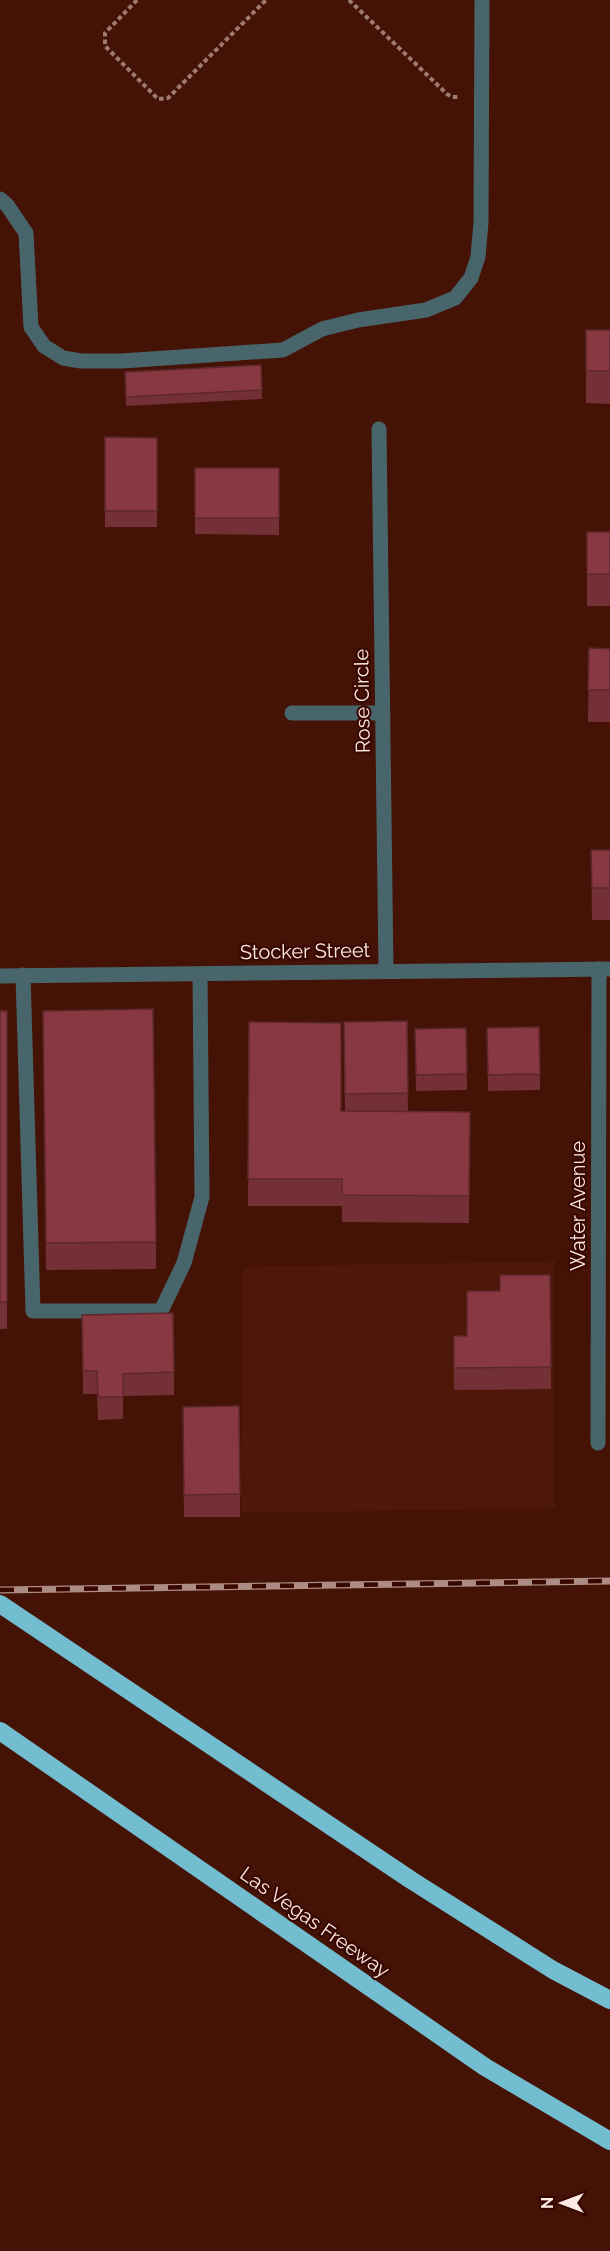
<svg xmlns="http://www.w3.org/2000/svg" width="610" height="2251" font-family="Raleway,sans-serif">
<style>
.built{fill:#4f1707}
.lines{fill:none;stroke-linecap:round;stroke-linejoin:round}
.path{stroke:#9e7b71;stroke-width:4;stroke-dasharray:4.5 3;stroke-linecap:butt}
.lane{stroke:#49656c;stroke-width:15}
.street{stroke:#49656c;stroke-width:15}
.highway{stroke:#73bdd0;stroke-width:18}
.rail-casing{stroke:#ad8c83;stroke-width:7}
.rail{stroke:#380800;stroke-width:4.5;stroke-dasharray:14;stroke-linecap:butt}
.wall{fill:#743037}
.building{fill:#873840;stroke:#5e272d;stroke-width:1.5}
.labels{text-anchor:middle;stroke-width:4.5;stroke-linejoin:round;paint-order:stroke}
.street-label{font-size:20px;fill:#feeae4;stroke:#380800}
</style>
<rect width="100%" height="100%" fill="#441306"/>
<path class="built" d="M 555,1261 L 555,1508 L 241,1513 L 243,1267 Z"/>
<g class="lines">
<g class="path">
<path d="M 137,0 L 105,33 L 105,46 L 158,99 L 168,98 L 266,0"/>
<path d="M 349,0 L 447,94 L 452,97 L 460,97"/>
</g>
<g class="lane">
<path d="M 0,199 L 7,205 L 26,233 L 31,327 L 44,346 L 63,358 L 81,361 L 122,361 L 283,350 L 322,329 L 358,320 L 426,310 L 455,298 L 471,278 L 478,257 L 481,222 L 482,0"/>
<path d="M 292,713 L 383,713"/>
<path d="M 23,975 L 33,1311 L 161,1311 L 184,1263 L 202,1197 L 200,974"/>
</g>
<g class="street">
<path d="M 379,429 L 386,971"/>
<path d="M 0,976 L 610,969"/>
<path d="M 598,1443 L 599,969"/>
</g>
<g class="highway">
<path d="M 0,1604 L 411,1880 L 553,1970 L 610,2000"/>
<path d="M 0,1731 L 485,2067 L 610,2141"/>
</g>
<defs>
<path id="rail" d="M 0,1590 L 610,1581"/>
</defs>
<use href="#rail" class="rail-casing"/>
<use href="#rail" class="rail"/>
</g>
<g class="wall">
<path d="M 586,330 L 610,330 L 610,404 L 586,403 Z"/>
<path d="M 261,365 L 262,399 L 126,406 L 125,372 Z"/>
<path d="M 105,437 L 157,438 L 157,527 L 105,527 Z"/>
<path d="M 195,468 L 279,468 L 279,535 L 195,534 Z"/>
<rect x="587" y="532" width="23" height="74"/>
<path d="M 589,648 L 610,649 L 610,722 L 588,722 Z"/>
<path d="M 591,850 L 610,850 L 610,920 L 592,920 Z"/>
<rect x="0" y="1011" width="7" height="318"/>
<path d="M 407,1021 L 408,1112 L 470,1112 L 469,1223 L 342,1222 L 342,1206 L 248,1206 L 249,1022 L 341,1111 L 345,1111 L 344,1022 Z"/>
<path d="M 539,1027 L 540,1090 L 488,1091 L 487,1028 Z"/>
<path d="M 466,1028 L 467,1090 L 416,1091 L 415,1029 Z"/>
<path d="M 43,1038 L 156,1242 L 156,1269 L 46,1270 Z"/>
<path d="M 550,1275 L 551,1389 L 454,1390 L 454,1336 L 467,1336 L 500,1291 Z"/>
<path d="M 82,1315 L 174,1372 L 174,1395 L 123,1396 L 123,1419 L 98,1420 L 97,1394 L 83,1394 Z"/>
<path d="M 183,1407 L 240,1494 L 240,1517 L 184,1517 Z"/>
</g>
<g class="building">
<rect x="586" y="330" width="24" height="41"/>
<path d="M 261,365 L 262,390 L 126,397 L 125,372 Z"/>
<path d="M 105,437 L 157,438 L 157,511 L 105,511 Z"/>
<rect x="195" y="468" width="84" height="50"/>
<rect x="587" y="532" width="23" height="42"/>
<path d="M 589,648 L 610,649 L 610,690 L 588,690 Z"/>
<path d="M 591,850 L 610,850 L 610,888 L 592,888 Z"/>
<path d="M 153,1009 L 156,1242 L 46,1243 L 43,1011 Z"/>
<rect x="0" y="1011" width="7" height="291"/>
<path d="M 407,1021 L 408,1093 L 345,1094 L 344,1022 Z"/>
<path d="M 249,1022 L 341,1023 L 341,1111 L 470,1112 L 469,1196 L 342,1195 L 342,1179 L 248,1179 Z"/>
<path d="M 539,1027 L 540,1074 L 488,1075 L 487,1028 Z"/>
<path d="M 466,1028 L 467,1074 L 416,1075 L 415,1029 Z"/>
<path d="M 500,1275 L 550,1275 L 551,1367 L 454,1368 L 454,1336 L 467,1336 L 467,1291 L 500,1291 Z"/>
<path d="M 173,1313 L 174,1372 L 123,1374 L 123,1397 L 98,1397 L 97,1371 L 83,1371 L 82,1315 Z"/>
<path d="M 239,1406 L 240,1494 L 184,1495 L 183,1407 Z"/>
</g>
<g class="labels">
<g class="street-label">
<text transform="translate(362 701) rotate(-91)" y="7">Rose Circle</text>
<text transform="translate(305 951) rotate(-1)" y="7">Stocker Street</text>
<text transform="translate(578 1206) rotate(-90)" y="7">Water Avenue</text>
<text transform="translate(315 1922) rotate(35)" y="7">Las Vegas Freeway</text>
</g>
</g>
<g transform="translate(562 2203) rotate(270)" stroke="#380800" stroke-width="4.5" paint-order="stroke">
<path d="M0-4.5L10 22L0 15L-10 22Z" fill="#feeae4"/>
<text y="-9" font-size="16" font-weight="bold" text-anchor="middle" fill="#feeae4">N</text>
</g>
</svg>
